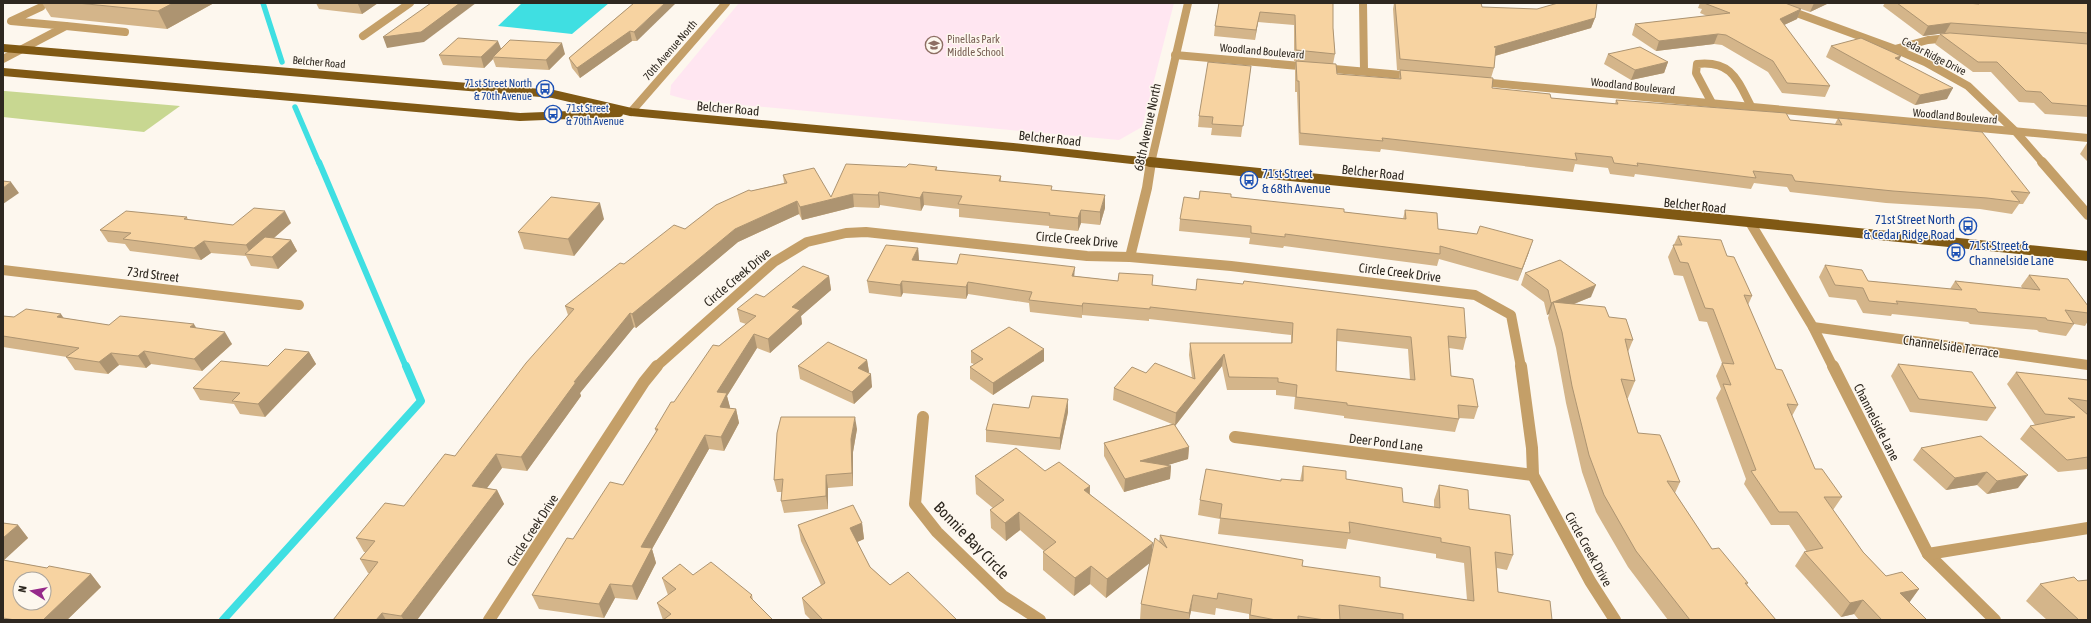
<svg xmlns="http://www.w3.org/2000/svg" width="2091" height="623" font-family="'Asap Condensed',sans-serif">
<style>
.education{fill:#ffe6f1}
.green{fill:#c8d791}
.water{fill:#3fdfe2}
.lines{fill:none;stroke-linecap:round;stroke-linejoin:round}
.stream-far2{stroke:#3fdfe2;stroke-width:5.5}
.stream-far1{stroke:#3fdfe2;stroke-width:6}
.stream{stroke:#3fdfe2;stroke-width:8}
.minor-far2{stroke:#c49f68;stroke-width:8}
.minor-far1{stroke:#c49f68;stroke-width:10}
.minor{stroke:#c49f68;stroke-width:12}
.major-far1{stroke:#805914;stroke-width:8}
.major{stroke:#805914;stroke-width:10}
.wall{fill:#d4b58a;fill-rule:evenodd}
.shaded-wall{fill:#ad9471}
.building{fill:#f7d3a1;stroke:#ad9471;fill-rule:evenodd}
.labels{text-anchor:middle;stroke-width:3;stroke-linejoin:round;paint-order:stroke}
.far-education-label{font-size:11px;fill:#785e54;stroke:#fdf7ee;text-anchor:start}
.far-street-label{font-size:11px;fill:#2e2820;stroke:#fdf7ee}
.far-transit-label{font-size:11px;fill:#164399;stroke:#fdf7ee;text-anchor:end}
.street-label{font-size:13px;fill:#2e2820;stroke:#fdf7ee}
.transit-label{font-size:13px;fill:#164399;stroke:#fdf7ee;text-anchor:start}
.near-street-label{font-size:16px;fill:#2e2820;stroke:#fdf7ee}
</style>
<rect width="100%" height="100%" fill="#fdf7ee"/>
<path class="education" d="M 739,3 L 1174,3 L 1142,127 L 1119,140 L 688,100 L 670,95 L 671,85 Z"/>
<path class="green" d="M 3,91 L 5,91 L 180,106 L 144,132 L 3,117 Z"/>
<path class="water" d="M 522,3 L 609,3 L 572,34 L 498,26 Z"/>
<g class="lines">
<g class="stream-far2">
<path d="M 263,3 L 282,62"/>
<path d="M 295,107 L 319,163"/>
</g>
<path class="stream-far1" d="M 319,162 L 406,367"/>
<path class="stream" d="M 223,620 L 421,401 L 406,366"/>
<g class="minor-far2">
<path d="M 1363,3 L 1364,71"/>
<path d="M 1769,3 L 1895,49 L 1925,62 L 1968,86 L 2016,132 L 2043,163"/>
<path d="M 66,26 L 125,32"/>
<path d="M 363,36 L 410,3"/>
<path d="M 1895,49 L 1928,40 L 1950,38"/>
<path d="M 1175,55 L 1413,76"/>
<path d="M 3,59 L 66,26 L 11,21 L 41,7"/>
<path d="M 1481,82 L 2088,138"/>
<path d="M 1713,105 L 1696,73 L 1697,64 C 1733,60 1738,82 1752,108"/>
<path d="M 631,112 L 726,3"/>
<path d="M 1151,163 L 1188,3"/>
</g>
<g class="minor-far1">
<path d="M 2042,162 L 2088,215"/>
<path d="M 1751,224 L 1813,327 L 1833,367"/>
<path d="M 1130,257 L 1147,188 L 1151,162"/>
<path d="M 3,270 L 299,305"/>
<path d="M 1813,327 L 2088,365"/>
<path d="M 656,367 L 774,262 L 807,242 L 846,233 L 866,232 L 1087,256 L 1130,257 L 1231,266 L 1475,295 L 1511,315 L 1521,367"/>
</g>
<g class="minor">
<path d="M 1521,366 L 1532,448 L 1533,475 L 1590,581 L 1615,620"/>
<path d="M 1833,366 L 1928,554 L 1995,620"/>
<path d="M 923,417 L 915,504 L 937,532 L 1003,596 L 1040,620"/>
<path d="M 1235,437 L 1533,475"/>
<path d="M 1928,554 L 2088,528"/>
<path d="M 489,620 L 644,382 L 657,366"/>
</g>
<g class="major-far1">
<path d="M 3,48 L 553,94 L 631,112 L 1013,147 L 1159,163"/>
<path d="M 3,72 L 520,117 L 619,113"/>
</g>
<path class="major" d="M 1150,162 L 2088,256"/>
</g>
<g class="wall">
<path d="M 42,3 L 214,3 L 167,29 L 51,17 Z"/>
<path d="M 316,3 L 378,3 L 362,14 L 319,9 Z"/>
<path d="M 634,3 L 637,41 L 632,41 L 580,78 L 572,68 L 569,58 Z"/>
<path d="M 1219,3 L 1333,3 L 1333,28 L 1335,54 L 1333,64 L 1337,74 L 1399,79 L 1400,70 L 1397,70 L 1393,9 L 1394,3 L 1475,3 L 1482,7 L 1595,18 L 1591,28 L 1495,56 L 1494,68 L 1491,78 L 1492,88 L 1551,98 L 1615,104 L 1616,100 L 1790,120 L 1835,124 L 1838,118 L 2030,193 L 2023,204 L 2019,204 L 2012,214 L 1980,209 L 1886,203 L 1790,192 L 1787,187 L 1754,183 L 1751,189 L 1635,174 L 1634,177 L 1610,174 L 1608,168 L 1575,164 L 1573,172 L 1381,149 L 1380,152 L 1299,145 L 1297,92 L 1295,92 L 1295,71 L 1296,61 L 1294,61 L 1294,25 L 1258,22 L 1255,40 L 1214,36 L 1215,26 Z"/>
<path d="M 1700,3 L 1829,3 L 1810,12 L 1801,9 L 1797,19 L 1784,25 L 1830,86 L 1825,97 L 1782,93 L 1768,72 L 1722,45 L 1714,44 L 1656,51 L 1632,35 L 1635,24 L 1707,16 L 1700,13 L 1702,9 L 1698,8 Z"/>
<path d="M 1885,3 L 2088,3 L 2088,117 L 2045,114 L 2034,103 L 2019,102 L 1991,72 L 1973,72 L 1935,44 L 1940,34 L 1950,33 L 1945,33 L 1923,36 L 1883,6 Z"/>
<path d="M 1831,46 L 1947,99 L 1915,105 L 1826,57 Z"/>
<path d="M 501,49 L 565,54 L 549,70 L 496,67 L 493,59 L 484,68 L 443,65 L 439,55 Z"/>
<path d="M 1608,54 L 1668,62 L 1664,73 L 1631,80 L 1604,64 Z"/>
<path d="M 1251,66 L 1241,137 L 1211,135 L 1212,128 L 1198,127 L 1199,116 Z"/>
<path d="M 2087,143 L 2088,143 L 2088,162 L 2080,154 Z"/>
<path d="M 906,167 L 937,167 L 937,170 L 1001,176 L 1001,181 L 1052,190 L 1105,208 L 1100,225 L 1081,223 L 1078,231 L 1049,228 L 1049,226 L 959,217 L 959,209 L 924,205 L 921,211 L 880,205 L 879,208 L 854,207 L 802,220 L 799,214 L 738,242 L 636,328 L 634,327 L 580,393 L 581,396 L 527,471 L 502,468 L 487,488 L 497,490 L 504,504 L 417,620 L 333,620 L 370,573 L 368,573 L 360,559 L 366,552 L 364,552 L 356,538 L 404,506 L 455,456 L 568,315 L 565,306 L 624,264 L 751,191 L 784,183 L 783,175 L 831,197 Z"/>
<path d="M 1231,197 L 1344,212 L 1403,219 L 1405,210 L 1438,229 L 1529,252 L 1518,281 L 1439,259 L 1437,266 L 1284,246 L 1283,248 L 1249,244 L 1250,238 L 1179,231 L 1180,219 L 1199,199 Z"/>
<path d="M 187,217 L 188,220 L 233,225 L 291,223 L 274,238 L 291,240 L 297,251 L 278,269 L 251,266 L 246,256 L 211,253 L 201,260 L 130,251 L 125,244 L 108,242 L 100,230 Z"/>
<path d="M 604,219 L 574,256 L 524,249 L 518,232 Z"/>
<path d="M 1678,236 L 1727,256 L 1752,296 L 1748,305 L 1776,369 L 1798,405 L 1792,416 L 1815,469 L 1842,497 L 1833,510 L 1863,552 L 1886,576 L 1919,589 L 1909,602 L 1927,620 L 1859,620 L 1854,614 L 1841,617 L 1795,566 L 1804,552 L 1807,552 L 1789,525 L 1771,525 L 1744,484 L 1746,479 L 1716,398 L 1721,389 L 1716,376 L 1722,363 L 1707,322 L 1699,321 L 1683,276 L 1674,275 L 1668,257 Z"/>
<path d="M 918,248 L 919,261 L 1074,276 L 1152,285 L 1466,338 L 1463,350 L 1449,348 L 1451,376 L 1478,407 L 1474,419 L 1459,418 L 1459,419 L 1455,432 L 1344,418 L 1344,416 L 1294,409 L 1295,397 L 1276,395 L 1276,390 L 1227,390 L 1222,366 L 1175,426 L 1189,447 L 1188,459 L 1167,465 L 1171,466 L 1170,479 L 1124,492 L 1104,456 L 1104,443 L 1172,424 L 1113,400 L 1114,388 L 1146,373 L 1192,378 L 1189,355 L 1190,343 L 1291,343 L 1291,335 L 1149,319 L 1149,321 L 1082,315 L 1082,318 L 1030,312 L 1029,303 L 968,294 L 966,299 L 903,293 L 901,297 L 869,293 L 867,281 ZM 1337,341 L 1408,349 L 1410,380 L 1336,371 Z"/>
<path d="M 1825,265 L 1868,281 L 1950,289 L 1955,281 L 2022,288 L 2021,286 L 2029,275 L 2088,306 L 2088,321 L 2085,326 L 2074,324 L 2066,336 L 2039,332 L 2037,330 L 1970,324 L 1968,322 L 1892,314 L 1891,316 L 1863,313 L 1856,300 L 1829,297 L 1819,277 Z"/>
<path d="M 1525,273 L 1591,297 L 1574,304 L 1609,317 L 1633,340 L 1628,352 L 1635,381 L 1628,398 L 1627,398 L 1638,433 L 1680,482 L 1675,493 L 1712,549 L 1748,583 L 1747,585 L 1776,620 L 1668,620 L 1628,567 L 1596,512 L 1582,472 L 1566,403 L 1556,348 L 1548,318 L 1549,314 L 1547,315 L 1544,302 L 1521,285 Z"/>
<path d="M 829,276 L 831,290 L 801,316 L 802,324 L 770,353 L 757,348 L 727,396 L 730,408 L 736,409 L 739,423 L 724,451 L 709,449 L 652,549 L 656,563 L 637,600 L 615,598 L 604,618 L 539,609 L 532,595 L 573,539 L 623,485 L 656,432 L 655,429 L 719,346 L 746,324 L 740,322 L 737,309 L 764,297 Z"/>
<path d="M 3,316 L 14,317 L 64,318 L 109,325 L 196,328 L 232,344 L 202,371 L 151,364 L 146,368 L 119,365 L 108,374 L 75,370 L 66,357 L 67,357 L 3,347 Z"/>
<path d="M 1044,349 L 1044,361 L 993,395 L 970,379 L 970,367 L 974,364 L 971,363 L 971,351 Z"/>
<path d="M 309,352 L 316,364 L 265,417 L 240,414 L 234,404 L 200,400 L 193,388 L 268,366 Z"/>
<path d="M 867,360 L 869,372 L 868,373 L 872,387 L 854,404 L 800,379 L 798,366 Z"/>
<path d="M 1898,364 L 1996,408 L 1987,421 L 1910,412 L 1891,376 Z"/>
<path d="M 2016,372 L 2088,380 L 2088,414 L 2087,414 L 2088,415 L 2088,469 L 2058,472 L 2020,439 L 2030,426 L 2035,425 L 2007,384 Z"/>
<path d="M 1029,408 L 1068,412 L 1060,450 L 986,442 L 986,430 Z"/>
<path d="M 857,429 L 853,452 L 853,486 L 828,488 L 828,509 L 784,513 L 781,501 L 782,492 L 777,492 L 774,480 Z"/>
<path d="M 1981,436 L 2018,488 L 1987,494 L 1977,485 L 1946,490 L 1913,460 L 1921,448 Z"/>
<path d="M 1303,466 L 1346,479 L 1403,502 L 1434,507 L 1434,500 L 1439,485 L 1469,509 L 1513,555 L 1507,570 L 1497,568 L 1498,592 L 1552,620 L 1249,620 L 1249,614 L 1216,608 L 1215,615 L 1191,611 L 1189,620 L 1140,620 L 1141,604 L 1150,562 L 1106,598 L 1090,584 L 1074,596 L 1043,570 L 1043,552 L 1044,551 L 1020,530 L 1006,541 L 991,528 L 990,510 L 993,508 L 976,494 L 975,476 L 1045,471 L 1090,486 L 1090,494 L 1152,553 L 1159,542 L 1160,535 L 1302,566 L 1380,587 L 1467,600 L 1464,563 L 1436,558 L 1436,554 L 1348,539 L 1346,549 L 1218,534 L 1220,519 L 1198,515 L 1200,500 L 1281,481 L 1281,479 L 1300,481 Z"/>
<path d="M 3,523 L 18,525 L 28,538 L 4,560 L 47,568 L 91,574 L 101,587 L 67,620 L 3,620 Z"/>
<path d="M 862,523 L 864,539 L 857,542 L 870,567 L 890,585 L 957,620 L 811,620 L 805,614 L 802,598 L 821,585 L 801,541 L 798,525 Z"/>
<path d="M 693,575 L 752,595 L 753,600 L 663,620 L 657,603 L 668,595 L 662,578 Z"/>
<path d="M 2078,581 L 2088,620 L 2047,620 L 2026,601 L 2040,584 Z"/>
</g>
<g class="shaded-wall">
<path d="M 173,3 L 214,3 L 167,29 L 158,11 Z"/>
<path d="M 359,3 L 378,3 L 362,14 L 358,4 Z"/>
<path d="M 460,3 L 476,3 L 424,42 L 387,48 L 383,37 Z"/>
<path d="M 665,3 L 676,3 L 637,41 L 634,32 Z"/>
<path d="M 1814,3 L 1829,3 L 1810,12 Z"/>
<path d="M 1801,9 L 1797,19 L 1775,29 L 1780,19 Z"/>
<path d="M 1260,12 L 1258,22 L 1255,40 L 1256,30 Z"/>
<path d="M 1595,18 L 1591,28 L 1491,57 L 1494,47 Z"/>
<path d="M 1951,23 L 1945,33 L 1923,36 L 1928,26 Z"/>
<path d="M 630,31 L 632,41 L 580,78 L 577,68 Z"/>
<path d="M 1718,34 L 1714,44 L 1656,51 L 1659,41 Z"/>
<path d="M 498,41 L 502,51 L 493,57 L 493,59 L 484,68 L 481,57 Z"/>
<path d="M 562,43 L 565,54 L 549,70 L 546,60 Z"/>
<path d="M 1901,56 L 1896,67 L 1895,58 Z"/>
<path d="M 1668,62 L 1664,73 L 1631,80 L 1635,70 Z"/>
<path d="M 1953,88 L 1947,99 L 1915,105 L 1920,95 Z"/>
<path d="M 11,182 L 19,193 L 3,204 L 3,188 Z"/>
<path d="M 879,192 L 880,205 L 879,208 L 878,195 Z"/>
<path d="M 923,192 L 924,205 L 921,211 L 920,198 Z"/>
<path d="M 853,194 L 854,207 L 802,220 L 800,207 Z"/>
<path d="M 1105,195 L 1105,208 L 1100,225 L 1100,212 Z"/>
<path d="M 797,201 L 799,214 L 738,242 L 636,328 L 632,314 L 735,229 Z"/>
<path d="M 600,203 L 604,219 L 574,256 L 568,239 Z"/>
<path d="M 1081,210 L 1081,223 L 1078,231 L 1078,218 Z"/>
<path d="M 285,211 L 291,223 L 254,255 L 251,255 L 246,245 Z"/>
<path d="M 291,240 L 297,251 L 278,269 L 272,257 Z"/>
<path d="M 1533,240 L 1529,252 L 1518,281 L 1522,269 Z"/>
<path d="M 204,241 L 211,253 L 201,260 L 194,248 Z"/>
<path d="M 918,248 L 919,260 L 913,272 L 912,260 Z"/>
<path d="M 1075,267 L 1074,279 L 1072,276 Z"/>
<path d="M 829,276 L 831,290 L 801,316 L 802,324 L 770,353 L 768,339 L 792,307 Z"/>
<path d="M 902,281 L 903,293 L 901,297 L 900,285 Z"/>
<path d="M 968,282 L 968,294 L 966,299 L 966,287 Z"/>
<path d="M 1596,285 L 1591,297 L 1556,311 L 1553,302 Z"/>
<path d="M 1553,302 L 1549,314 L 1547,315 L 1551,303 Z"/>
<path d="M 1083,303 L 1082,315 L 1082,318 L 1082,306 Z"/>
<path d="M 630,313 L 634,327 L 580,393 L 581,396 L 527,471 L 521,457 L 574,382 Z"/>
<path d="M 61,314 L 69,326 L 57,317 Z"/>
<path d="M 194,324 L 201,336 L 190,327 Z"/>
<path d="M 225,332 L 232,344 L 202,371 L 194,359 Z"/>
<path d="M 754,334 L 757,348 L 727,396 L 730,407 L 723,421 L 717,392 Z"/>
<path d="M 1044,349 L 1044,361 L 993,395 L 993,383 Z"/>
<path d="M 144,351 L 151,364 L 146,368 L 138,356 Z"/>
<path d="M 309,352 L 316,364 L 265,417 L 258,404 Z"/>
<path d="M 111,353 L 119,365 L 108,374 L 99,362 Z"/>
<path d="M 1224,354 L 1222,366 L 1175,426 L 1176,413 Z"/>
<path d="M 867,360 L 869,372 L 859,380 L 858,368 Z"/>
<path d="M 871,374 L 872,387 L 854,404 L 852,392 Z"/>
<path d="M 1068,399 L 1068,412 L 1060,450 L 1060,438 Z"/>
<path d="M 736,409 L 739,423 L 724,451 L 721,437 Z"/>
<path d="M 855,417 L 857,429 L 853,452 L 853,486 L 852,473 L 851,439 Z"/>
<path d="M 705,435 L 709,449 L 652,549 L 656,563 L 637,600 L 632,586 L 641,547 Z"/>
<path d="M 1189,447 L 1188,459 L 1139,474 L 1140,461 Z"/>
<path d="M 496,454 L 502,468 L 478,500 L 472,486 Z"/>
<path d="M 1171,466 L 1170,479 L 1124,492 L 1125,479 Z"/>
<path d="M 1987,472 L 1977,485 L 1946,490 L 1955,478 Z"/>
<path d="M 826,475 L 828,488 L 828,509 L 826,496 Z"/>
<path d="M 2028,475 L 2018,488 L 1987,494 L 1997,481 Z"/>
<path d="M 1090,486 L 1089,504 L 1084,490 Z"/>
<path d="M 497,490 L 504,504 L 417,620 L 404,620 L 401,616 Z"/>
<path d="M 1019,512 L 1020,530 L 1006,541 L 1005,523 Z"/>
<path d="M 862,523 L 864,539 L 853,544 L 850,528 Z"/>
<path d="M 18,525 L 28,538 L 3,561 L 3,538 Z"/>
<path d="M 1153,543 L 1151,562 L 1106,598 L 1107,579 Z"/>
<path d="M 1091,566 L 1090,584 L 1074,596 L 1075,578 Z"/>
<path d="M 91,574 L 101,587 L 67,620 L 43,620 Z"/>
<path d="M 610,584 L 615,598 L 604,618 L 599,604 Z"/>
<path d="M 1919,589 L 1909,603 L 1900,593 Z"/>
<path d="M 1193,595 L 1191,611 L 1189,620 L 1189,613 Z"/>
<path d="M 1863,600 L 1854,614 L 1841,617 L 1850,603 Z"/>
<path d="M 382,613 L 386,620 L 376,620 Z"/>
</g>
<g class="building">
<path d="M 77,3 L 173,3 L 158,11 Z"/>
<path d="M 431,3 L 460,3 L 421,32 L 383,37 Z"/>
<path d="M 634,3 L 665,3 L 634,32 L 630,31 L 577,68 L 569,58 Z"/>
<path d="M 1219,3 L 1333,3 L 1333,28 L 1335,54 L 1296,50 L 1295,15 L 1260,12 L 1256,30 L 1215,26 Z"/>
<path d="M 1395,3 L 1481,3 L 1482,7 L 1537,9 L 1558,3 L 1597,3 L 1595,18 L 1494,47 L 1496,47 L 1494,68 L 1400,59 Z"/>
<path d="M 1704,3 L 1785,3 L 1801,9 L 1780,19 L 1830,86 L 1787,83 L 1773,61 L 1726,35 L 1718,34 L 1659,41 L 1635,24 L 1730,13 Z"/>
<path d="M 1897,3 L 1967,3 L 1979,4 L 1979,3 L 2088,3 L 2088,33 L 1951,23 L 1928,26 Z"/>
<path d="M 1950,33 L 2088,44 L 2088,106 L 2052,103 L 2041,92 L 2026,91 L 1997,62 L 1978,62 L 1940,34 Z"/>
<path d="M 458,38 L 498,41 L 481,57 L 439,55 Z"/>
<path d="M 1861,38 L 1901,56 L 1895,58 L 1953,88 L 1920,95 L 1831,46 Z"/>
<path d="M 510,40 L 562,43 L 546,60 L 493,57 Z"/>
<path d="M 1640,47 L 1668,62 L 1635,70 L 1608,54 Z"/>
<path d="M 1296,61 L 1336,64 L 1337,74 L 1363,76 L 1401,79 L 1400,70 L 1493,78 L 1492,88 L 1550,94 L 1551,98 L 1618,104 L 1616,100 L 1786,113 L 1790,120 L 1842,125 L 1838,118 L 1982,132 L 2030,193 L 2011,191 L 2020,202 L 1987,198 L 1893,191 L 1795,181 L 1792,175 L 1753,171 L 1756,178 L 1637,163 L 1638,166 L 1614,163 L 1612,157 L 1575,153 L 1577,160 L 1382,138 L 1383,141 L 1300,133 L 1299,81 L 1297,81 Z"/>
<path d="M 1208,62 L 1251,66 L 1243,126 L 1212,124 L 1213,117 L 1199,116 Z"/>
<path d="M 846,164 L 906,167 L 909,164 L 937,167 L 935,170 L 1001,176 L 999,181 L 1052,186 L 1051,190 L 1105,195 L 1100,212 L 1081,210 L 1078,218 L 1049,215 L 1050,213 L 958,204 L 962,196 L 923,192 L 920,198 L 879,192 L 878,195 L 853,194 L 800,207 L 797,201 L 735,229 L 632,314 L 630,313 L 574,382 L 576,382 L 521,457 L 496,454 L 472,486 L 497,490 L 401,616 L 382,613 L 376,620 L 333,620 L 378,562 L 360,559 L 375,541 L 356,538 L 385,503 L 404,506 L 445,454 L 455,456 L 526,363 L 574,309 L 565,306 L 620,263 L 624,264 L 674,225 L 685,229 L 716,205 L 749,190 L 751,191 L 787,183 L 783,175 L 814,168 L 831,197 Z"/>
<path d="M 3,181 L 11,182 L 3,188 Z"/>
<path d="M 1200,191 L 1231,194 L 1231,197 L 1344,209 L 1344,212 L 1406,219 L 1405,210 L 1437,213 L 1438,229 L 1477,234 L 1480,226 L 1533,240 L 1522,269 L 1440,246 L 1440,254 L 1285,234 L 1285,237 L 1251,233 L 1251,226 L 1180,219 L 1184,197 L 1199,199 Z"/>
<path d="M 551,197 L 600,203 L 568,239 L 518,232 Z"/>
<path d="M 254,208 L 285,211 L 246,245 L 204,241 L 194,248 L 123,239 L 131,233 L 100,230 L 126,211 L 187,217 L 184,219 L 233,225 Z"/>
<path d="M 1678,236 L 1721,240 L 1727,256 L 1734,257 L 1752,296 L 1744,295 L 1776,369 L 1782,370 L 1798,405 L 1787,404 L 1815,469 L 1822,469 L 1842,497 L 1824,497 L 1863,552 L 1886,576 L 1902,572 L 1919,589 L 1900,593 L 1927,620 L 1882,620 L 1863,600 L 1850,603 L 1804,552 L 1823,548 L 1797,512 L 1779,512 L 1751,471 L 1756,470 L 1723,384 L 1731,385 L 1722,363 L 1734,364 L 1713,309 L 1705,308 L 1688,263 L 1680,262 L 1673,245 L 1682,245 Z"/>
<path d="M 265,237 L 291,240 L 272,257 L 245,254 Z"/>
<path d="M 886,245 L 918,248 L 912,260 L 957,264 L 960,254 L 1075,267 L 1072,276 L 1118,281 L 1119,273 L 1153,275 L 1152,285 L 1196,290 L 1197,279 L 1243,284 L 1244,281 L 1464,308 L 1466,338 L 1448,336 L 1451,376 L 1473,379 L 1478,407 L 1458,405 L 1459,419 L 1347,405 L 1347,403 L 1296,397 L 1297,385 L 1278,382 L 1278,378 L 1229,377 L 1224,354 L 1176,413 L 1114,388 L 1132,367 L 1146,373 L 1155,363 L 1195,379 L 1190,343 L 1292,343 L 1293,323 L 1150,307 L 1150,309 L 1083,303 L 1082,306 L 1029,300 L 1032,292 L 968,282 L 966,287 L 902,281 L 900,285 L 867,281 ZM 1337,329 L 1411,337 L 1415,380 L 1336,371 Z"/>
<path d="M 1560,260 L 1596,285 L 1551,303 L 1548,290 L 1525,273 Z"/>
<path d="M 1825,265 L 1862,270 L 1868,281 L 1962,290 L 1955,281 L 2040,290 L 2029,275 L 2068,279 L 2088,306 L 2088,313 L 2065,310 L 2074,324 L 2047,320 L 2046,318 L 1978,312 L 1976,309 L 1896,301 L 1898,304 L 1869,301 L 1863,288 L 1835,285 Z"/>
<path d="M 803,266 L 829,276 L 792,307 L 800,310 L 768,339 L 754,334 L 717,392 L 727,393 L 720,407 L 736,409 L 721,437 L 705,435 L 641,547 L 652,548 L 632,586 L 610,584 L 599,604 L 532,595 L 567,538 L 573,539 L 610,482 L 623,485 L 658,429 L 655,429 L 671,402 L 674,402 L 713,345 L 719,346 L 756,316 L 737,309 L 756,294 L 764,297 Z"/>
<path d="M 1553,302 L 1605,307 L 1609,317 L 1626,319 L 1633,340 L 1625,339 L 1635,381 L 1621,379 L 1638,433 L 1660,435 L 1680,482 L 1667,481 L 1712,549 L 1719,548 L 1748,583 L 1745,583 L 1776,620 L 1690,620 L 1636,551 L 1604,495 L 1589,455 L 1572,386 L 1562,332 Z"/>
<path d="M 26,309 L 61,314 L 57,317 L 109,325 L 120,316 L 194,324 L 190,327 L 225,332 L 194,359 L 144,351 L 138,356 L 111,353 L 99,362 L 66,357 L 79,348 L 3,336 L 3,316 L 14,317 Z"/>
<path d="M 1009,327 L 1044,349 L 993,383 L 970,367 L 983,359 L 971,351 Z"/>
<path d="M 828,342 L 867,360 L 858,368 L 871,374 L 852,392 L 798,366 Z"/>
<path d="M 285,349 L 309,352 L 258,404 L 232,401 L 240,393 L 193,388 L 221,361 L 268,366 Z"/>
<path d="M 1898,364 L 1972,372 L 1996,408 L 1919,399 Z"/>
<path d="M 2016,372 L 2088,380 L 2088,401 L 2068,398 L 2088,415 L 2088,457 L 2067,460 L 2030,426 L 2075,417 L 2045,414 Z"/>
<path d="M 1032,396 L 1068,399 L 1060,438 L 986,430 L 993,404 L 1029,408 Z"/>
<path d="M 781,417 L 855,417 L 851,439 L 852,473 L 826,475 L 826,496 L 781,501 L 783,479 L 774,480 L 777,433 Z"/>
<path d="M 1174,424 L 1189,447 L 1140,461 L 1171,466 L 1125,479 L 1104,443 Z"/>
<path d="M 1981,436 L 2028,475 L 1997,481 L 1987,472 L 1955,478 L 1921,448 Z"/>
<path d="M 1016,448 L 1045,471 L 1059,462 L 1090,486 L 1084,490 L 1153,543 L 1107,579 L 1091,566 L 1075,578 L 1043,552 L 1056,542 L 1019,512 L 1005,523 L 990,510 L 1004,500 L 975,476 Z"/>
<path d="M 1303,466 L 1346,471 L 1346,479 L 1402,488 L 1403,502 L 1440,508 L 1439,485 L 1468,490 L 1469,509 L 1510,515 L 1513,555 L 1495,552 L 1498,592 L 1550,601 L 1552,620 L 1403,620 L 1403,614 L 1339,605 L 1340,620 L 1325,620 L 1298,616 L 1298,620 L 1276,620 L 1250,615 L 1252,599 L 1218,593 L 1217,599 L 1193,595 L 1189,613 L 1141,604 L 1155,538 L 1167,548 L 1160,535 L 1303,560 L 1302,566 L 1380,577 L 1380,587 L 1474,601 L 1470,547 L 1441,542 L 1441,538 L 1349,522 L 1350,533 L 1220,518 L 1222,504 L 1200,500 L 1206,469 L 1281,481 L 1281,479 L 1303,481 Z"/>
<path d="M 853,505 L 862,523 L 850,528 L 870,567 L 890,585 L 908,572 L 957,620 L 823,620 L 802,598 L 825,583 L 798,525 Z"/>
<path d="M 3,523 L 18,525 L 3,538 Z"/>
<path d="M 3,560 L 47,568 L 49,566 L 91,574 L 43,620 L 15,620 L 3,618 ZM 20,579 L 44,579 L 44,603 L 20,603 Z"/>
<path d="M 711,562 L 752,595 L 750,597 L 773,620 L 663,620 L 671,614 L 657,603 L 676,589 L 662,578 L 680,564 L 693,575 Z"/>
<path d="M 2074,577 L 2078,581 L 2088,580 L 2088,620 L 2079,620 L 2040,584 Z"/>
</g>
<defs>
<symbol id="school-ring" viewBox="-11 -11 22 22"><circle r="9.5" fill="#fdf7ee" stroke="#8d6e63" stroke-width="1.5"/><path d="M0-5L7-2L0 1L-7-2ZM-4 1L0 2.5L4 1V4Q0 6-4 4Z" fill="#8d6e63"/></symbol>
<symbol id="bus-ring" viewBox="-11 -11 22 22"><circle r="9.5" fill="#fdf7ee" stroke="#1a4fb4" stroke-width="1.5"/><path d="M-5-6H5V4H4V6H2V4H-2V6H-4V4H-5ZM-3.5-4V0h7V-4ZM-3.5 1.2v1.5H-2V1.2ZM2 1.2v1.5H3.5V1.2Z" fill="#1a4fb4"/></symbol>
</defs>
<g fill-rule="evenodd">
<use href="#school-ring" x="924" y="35" width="20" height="20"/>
<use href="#bus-ring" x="535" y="79" width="20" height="20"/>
<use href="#bus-ring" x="543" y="104" width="20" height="20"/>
<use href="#bus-ring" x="1239" y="170" width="20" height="20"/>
<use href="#bus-ring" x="1958" y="216" width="20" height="20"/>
<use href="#bus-ring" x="1946" y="242" width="20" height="20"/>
</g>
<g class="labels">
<g class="far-education-label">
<text x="947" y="43">Pinellas Park<tspan x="947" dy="13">Middle School</tspan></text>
</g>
<g class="far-street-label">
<text transform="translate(670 50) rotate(-49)" y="4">70th Avenue North</text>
<text transform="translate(1262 51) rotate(5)" y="4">Woodland Boulevard</text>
<text transform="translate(1934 56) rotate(27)" y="4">Cedar Ridge Drive</text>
<text transform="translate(319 62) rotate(5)" y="4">Belcher Road</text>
<text transform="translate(1633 86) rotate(6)" y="4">Woodland Boulevard</text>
<text transform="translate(1955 116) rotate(5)" y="4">Woodland Boulevard</text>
</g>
<g class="far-transit-label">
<text x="532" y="87">71st Street North<tspan x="532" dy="13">&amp; 70th Avenue</tspan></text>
<text x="566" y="112" text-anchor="start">71st Street<tspan x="566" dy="13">&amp; 70th Avenue</tspan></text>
</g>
<g class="street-label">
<text transform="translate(728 108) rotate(5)" y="5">Belcher Road</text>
<text transform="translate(1147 127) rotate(-78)" y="5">68th Avenue North</text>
<text transform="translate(1050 138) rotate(6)" y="5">Belcher Road</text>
<text transform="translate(1373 172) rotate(6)" y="5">Belcher Road</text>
<text transform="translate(1695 205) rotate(6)" y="5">Belcher Road</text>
<text transform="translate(1077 239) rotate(5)" y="5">Circle Creek Drive</text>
<text transform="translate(1400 272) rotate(7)" y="5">Circle Creek Drive</text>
<text transform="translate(153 274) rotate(7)" y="5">73rd Street</text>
<text transform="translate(737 277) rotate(-40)" y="5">Circle Creek Drive</text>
<text transform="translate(1951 346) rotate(8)" y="5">Channelside Terrace</text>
<text transform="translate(1877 422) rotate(63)" y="5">Channelside Lane</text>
<text transform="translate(1386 442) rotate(7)" y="5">Deer Pond Lane</text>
<text transform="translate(532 530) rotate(-57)" y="5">Circle Creek Drive</text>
<text transform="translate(1589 549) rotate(61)" y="5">Circle Creek Drive</text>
</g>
<g class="transit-label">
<text x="1262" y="178">71st Street<tspan x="1262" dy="15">&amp; 68th Avenue</tspan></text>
<text x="1955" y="224" text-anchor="end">71st Street North<tspan x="1955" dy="15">&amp; Cedar Ridge Road</tspan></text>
<text x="1969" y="250">71st Street &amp;<tspan x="1969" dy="15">Channelside Lane</tspan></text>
</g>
<g class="near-street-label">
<text transform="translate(972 540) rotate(46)" y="6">Bonnie Bay Circle</text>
</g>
</g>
<rect width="2091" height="623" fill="none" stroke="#2e2820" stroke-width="8"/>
<g transform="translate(32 591) rotate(281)"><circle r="19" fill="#fdf7ee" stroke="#aaa49c"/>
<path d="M0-3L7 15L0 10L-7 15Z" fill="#96298a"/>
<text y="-6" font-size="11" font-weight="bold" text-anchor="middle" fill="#2e2820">N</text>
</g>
</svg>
